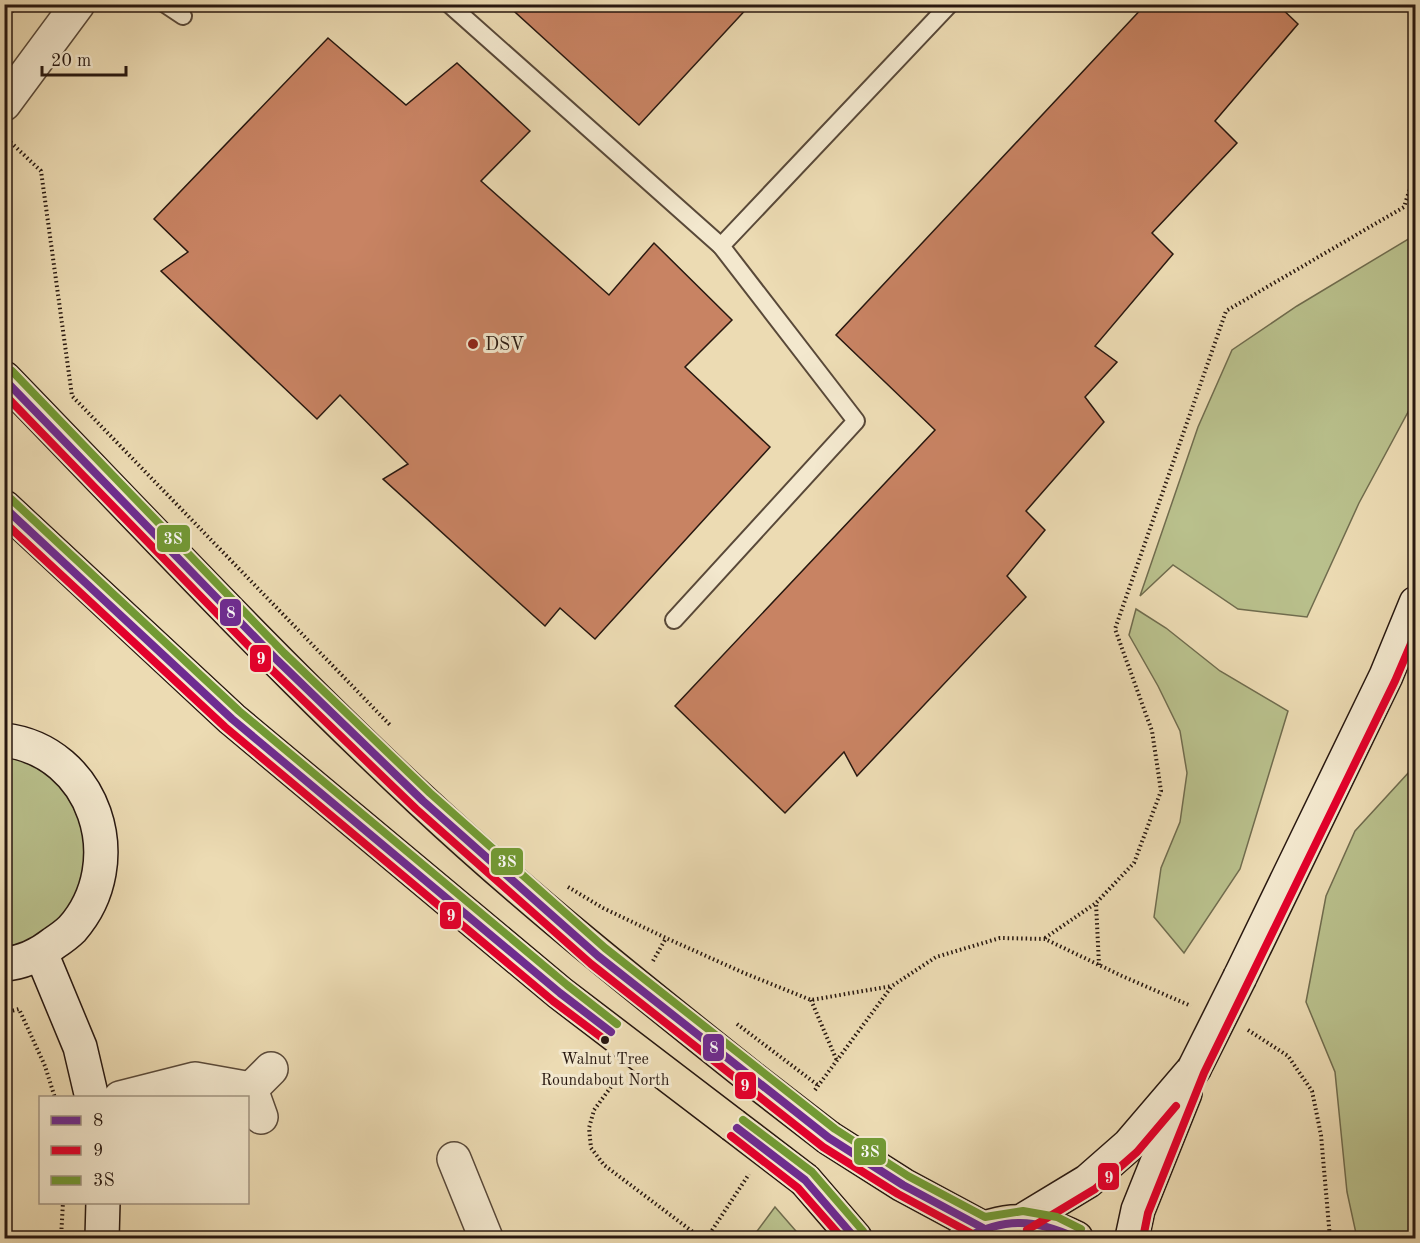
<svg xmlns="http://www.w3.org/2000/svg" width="1420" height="1243" font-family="'Old Standard TT',serif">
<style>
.green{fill:#b9c08c;stroke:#706c4e;stroke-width:1.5}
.building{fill:#c88363;stroke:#281810;stroke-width:1.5}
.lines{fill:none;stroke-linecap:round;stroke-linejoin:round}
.lane-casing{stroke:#594939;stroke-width:20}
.street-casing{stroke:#594939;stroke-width:36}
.secondary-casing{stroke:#281810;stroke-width:36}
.highway-casing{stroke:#281810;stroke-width:36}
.path{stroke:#281810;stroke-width:4;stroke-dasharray:1.5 3;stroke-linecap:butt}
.lane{stroke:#f3e8ce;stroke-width:16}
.street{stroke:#f3e8ce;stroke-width:33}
.secondary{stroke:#f3e8ce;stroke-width:33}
.highway{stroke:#ecdbb3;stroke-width:33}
.secondary-bridge-casing{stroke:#281810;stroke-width:36;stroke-linecap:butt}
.highway-bridge-casing{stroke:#281810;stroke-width:36;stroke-linecap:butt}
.secondary-bridge{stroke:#f3e8ce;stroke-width:33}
.highway-bridge{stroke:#ecdbb3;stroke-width:33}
.bus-1-casing{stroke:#f3e8ce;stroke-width:12}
.bus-2-casing{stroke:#f3e8ce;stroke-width:12}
.bus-3-casing{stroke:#f3e8ce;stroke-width:12}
.bus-1{stroke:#6e2c91;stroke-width:8}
.bus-2{stroke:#e4002b;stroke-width:8}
.bus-3{stroke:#729a34;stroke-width:8}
.poi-dot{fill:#8f2418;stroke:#f3e8ce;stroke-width:2}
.bus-dot{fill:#281810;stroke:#f3e8ce;stroke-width:2}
.labels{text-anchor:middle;stroke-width:6;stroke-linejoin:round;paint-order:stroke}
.bus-label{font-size:16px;fill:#281810;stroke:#f3e8ce}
.poi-label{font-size:18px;fill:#281810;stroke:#f3e8ce;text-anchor:start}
.line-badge{stroke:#f3e8ce;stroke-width:2}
.badge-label{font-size:16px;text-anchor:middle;font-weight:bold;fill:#fff}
</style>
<rect width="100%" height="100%" fill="#ecdbb3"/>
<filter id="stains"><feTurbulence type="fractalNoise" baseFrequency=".00333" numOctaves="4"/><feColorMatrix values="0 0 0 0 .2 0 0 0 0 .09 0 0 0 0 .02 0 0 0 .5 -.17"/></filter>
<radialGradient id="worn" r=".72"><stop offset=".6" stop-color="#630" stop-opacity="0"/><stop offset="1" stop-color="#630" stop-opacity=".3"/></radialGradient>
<g class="green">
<path d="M 1415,235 L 1415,399 L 1359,503 L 1307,617 L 1238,609 L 1173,565 L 1140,596 L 1198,427 L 1232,350 L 1297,306 Z"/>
<path d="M 1136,609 L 1166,628 L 1220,671 L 1288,711 L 1240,869 L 1184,953 L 1154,917 L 1161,868 L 1180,822 L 1187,773 L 1180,731 L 1158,686 L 1129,635 Z"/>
<path d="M 5,756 C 21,757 38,767 50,777 C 111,831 87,934 5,948 Z"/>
<path d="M 1415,770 L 1415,1238 L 1357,1238 L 1347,1192 L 1335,1072 L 1306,1002 L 1326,896 L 1355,831 L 1410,771 Z"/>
<path d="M 775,1207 L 802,1238 L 752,1238 Z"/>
</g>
<g class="building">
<path d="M 506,4 L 751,4 L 639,125 Z"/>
<path d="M 1146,4 L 1277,4 L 1298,24 L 1215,121 L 1237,143 L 1152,233 L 1173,254 L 1095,346 L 1117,362 L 1085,397 L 1104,422 L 1026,511 L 1045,530 L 1007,576 L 1026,597 L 857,776 L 844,752 L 785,813 L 675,706 L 935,430 L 836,335 Z"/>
<path d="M 328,38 L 406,105 L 457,63 L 530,131 L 481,181 L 609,295 L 654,243 L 732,320 L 685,367 L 770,447 L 595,639 L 560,608 L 545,626 L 383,479 L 408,464 L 340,395 L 317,419 L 161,271 L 188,252 L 154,219 Z"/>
</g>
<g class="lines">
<defs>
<g id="lane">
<path d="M 165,4 L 183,16"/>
<path d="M 449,4 L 721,246"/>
<path d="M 674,620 L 856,421 L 721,246 L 950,4"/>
</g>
<g id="street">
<path d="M 4,104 L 78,4"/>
<path d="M 251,1089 L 261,1117"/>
<path d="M 251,1089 L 271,1069"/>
<path d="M 120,1098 L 195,1079 L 251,1089"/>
<path d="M 454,1159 L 486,1238"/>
</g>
<g id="secondary">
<path d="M 4,740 C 95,751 131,862 72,929 C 67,934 60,939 54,943 C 40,954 22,963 4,964"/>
<path d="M 41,953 L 80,1047 L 92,1098"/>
<path d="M 1240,977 L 1386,676 L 1416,603"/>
<path d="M 1022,1221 L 1088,1181 L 1129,1145 L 1194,1069"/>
<path d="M 102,1238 L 103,1202"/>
<path d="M 1132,1238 L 1138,1210 L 1185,1093"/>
</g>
<g id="highway">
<path d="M 4,378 C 142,520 277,666 422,801 C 528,900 641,990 754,1080"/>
<path d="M 4,507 L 232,719 L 560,993 L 733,1125"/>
<path d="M 829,1138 L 903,1185 L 983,1228"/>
<path d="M 805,1180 L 855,1238"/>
<path d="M 965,1238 C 1004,1215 1037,1218 1076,1238"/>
</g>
</defs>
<use href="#lane" class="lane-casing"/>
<use href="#street" class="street-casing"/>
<use href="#secondary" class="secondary-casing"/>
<use href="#highway" class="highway-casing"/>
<g class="path">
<path d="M 4,23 L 17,4"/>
<path d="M 4,136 L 41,171 L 72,396 L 390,725"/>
<path d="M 568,887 L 603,908 L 666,938 L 744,973 L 811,1000 L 892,986"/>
<path d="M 1045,938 L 1096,903"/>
<path d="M 653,961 L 666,938"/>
<path d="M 1099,965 L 1096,903 L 1134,863 L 1161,791 L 1152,731 L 1115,629 L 1226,311 L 1404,207 L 1416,170"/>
<path d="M 811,1000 L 837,1061"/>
<path d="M 4,1013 L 19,1009 L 45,1066 L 55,1098"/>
<path d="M 737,1024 L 819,1086"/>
<path d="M 1248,1030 L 1288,1056 L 1312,1091 L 1321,1135 L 1330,1238"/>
<path d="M 619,1076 L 594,1110 L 589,1128 L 591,1148 L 604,1165 L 701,1238"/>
<path d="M 815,1090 L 892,986 L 936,957 L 1000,938 L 1045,939 L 1122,976 L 1191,1006"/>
<path d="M 61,1238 L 63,1202"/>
<path d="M 707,1238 L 749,1174"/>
</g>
<use href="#lane" class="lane"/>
<use href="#street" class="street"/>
<use href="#secondary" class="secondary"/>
<use href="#highway" class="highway"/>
<defs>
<path id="secondary-bridge" d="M 1194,1069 L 1240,977"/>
<g id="highway-bridge">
<path d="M 754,1080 L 829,1138"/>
<path d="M 733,1125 L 805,1180"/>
</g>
</defs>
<use href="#secondary-bridge" class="secondary-bridge-casing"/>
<use href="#highway-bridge" class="highway-bridge-casing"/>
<use href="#secondary-bridge" class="secondary-bridge"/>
<use href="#highway-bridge" class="highway-bridge"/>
<defs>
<g id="bus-1">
<path d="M 4,379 L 277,660 L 423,801 L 598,956 L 829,1138 L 903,1185 L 983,1228"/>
<path d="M 4,507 L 232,719 L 560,993 L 611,1032"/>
<path d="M 737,1128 L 805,1180 L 855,1238"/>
<path d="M 965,1238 C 1006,1217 1035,1219 1076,1238"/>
</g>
<g id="bus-2">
<path d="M 4,394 L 270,668 L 416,809 L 591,964 L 823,1147 L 898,1194 L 978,1237"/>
<path d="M 4,522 L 225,727 L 553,1001 L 605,1040"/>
<path d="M 731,1136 L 798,1188 L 842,1238"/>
<path d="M 1027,1230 L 1095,1189 L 1137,1152 L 1176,1106"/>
<path d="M 1143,1238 L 1148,1213 L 1204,1073 L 1395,681 L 1416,632"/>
</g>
<g id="bus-3">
<path d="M 12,371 L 284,653 L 430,793 L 605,948 L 835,1129 L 908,1176 L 985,1217 L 1023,1211 L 1057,1217 L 1081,1229"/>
<path d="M 11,499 L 239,711 L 567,985 L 617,1024"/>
<path d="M 743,1120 L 812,1172 L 863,1231"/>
</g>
</defs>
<use href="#bus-1" class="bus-1-casing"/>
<use href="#bus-2" class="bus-2-casing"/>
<use href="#bus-3" class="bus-3-casing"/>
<use href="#bus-1" class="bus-1"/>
<use href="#bus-2" class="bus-2"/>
<use href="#bus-3" class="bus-3"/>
</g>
<circle class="poi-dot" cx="473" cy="344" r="6"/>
<circle class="bus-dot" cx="605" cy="1040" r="5"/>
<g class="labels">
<g class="bus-label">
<text x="605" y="1064">Walnut Tree<tspan x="605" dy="21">Roundabout North</tspan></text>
</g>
<g class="poi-label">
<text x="485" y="350">DSV</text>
</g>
</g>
<g class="line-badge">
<rect x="156" y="524" width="35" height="29" rx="6" fill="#729a34"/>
<rect x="219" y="598" width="23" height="29" rx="6" fill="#6e2c91"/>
<rect x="249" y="644" width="23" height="29" rx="6" fill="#e4002b"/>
<rect x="490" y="847" width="34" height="29" rx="6" fill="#729a34"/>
<rect x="439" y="901" width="23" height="29" rx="6" fill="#e4002b"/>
<rect x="702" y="1033" width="23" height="29" rx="6" fill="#6e2c91"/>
<rect x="734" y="1071" width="23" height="29" rx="6" fill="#e4002b"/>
<rect x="853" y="1137" width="34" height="29" rx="6" fill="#729a34"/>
<rect x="1097" y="1162" width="23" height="29" rx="6" fill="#e4002b"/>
</g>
<g class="badge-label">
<text x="173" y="544">3S</text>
<text x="231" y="618">8</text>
<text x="261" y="664">9</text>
<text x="507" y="867">3S</text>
<text x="451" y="921">9</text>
<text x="714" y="1053">8</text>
<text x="745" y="1091">9</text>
<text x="870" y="1157">3S</text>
<text x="1109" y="1183">9</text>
</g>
<rect width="1420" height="1243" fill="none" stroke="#ecdbb3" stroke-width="24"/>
<rect x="6" y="6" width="1408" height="1231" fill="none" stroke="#281810" stroke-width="3"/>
<rect x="12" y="12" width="1396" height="1219" fill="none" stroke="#281810" stroke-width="1.5"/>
<rect x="39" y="1096" width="210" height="108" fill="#f3e8ce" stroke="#a29582" stroke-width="1.5"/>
<rect x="51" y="1116" width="30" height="9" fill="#6e2c91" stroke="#a29582" stroke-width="1.5"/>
<text x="93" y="1126" font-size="18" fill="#281810">8</text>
<rect x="51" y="1146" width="30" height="9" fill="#e4002b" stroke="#a29582" stroke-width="1.5"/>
<text x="93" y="1156" font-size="18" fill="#281810">9</text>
<rect x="51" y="1176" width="30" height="9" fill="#729a34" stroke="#a29582" stroke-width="1.5"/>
<text x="93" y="1186" font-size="18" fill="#281810">3S</text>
<path d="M42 66v9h84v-9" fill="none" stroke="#281810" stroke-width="3"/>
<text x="51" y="66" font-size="18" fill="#281810" stroke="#f3e8ce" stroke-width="4.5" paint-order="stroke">20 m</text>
<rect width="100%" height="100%" filter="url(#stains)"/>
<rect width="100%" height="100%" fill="url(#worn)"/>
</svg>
